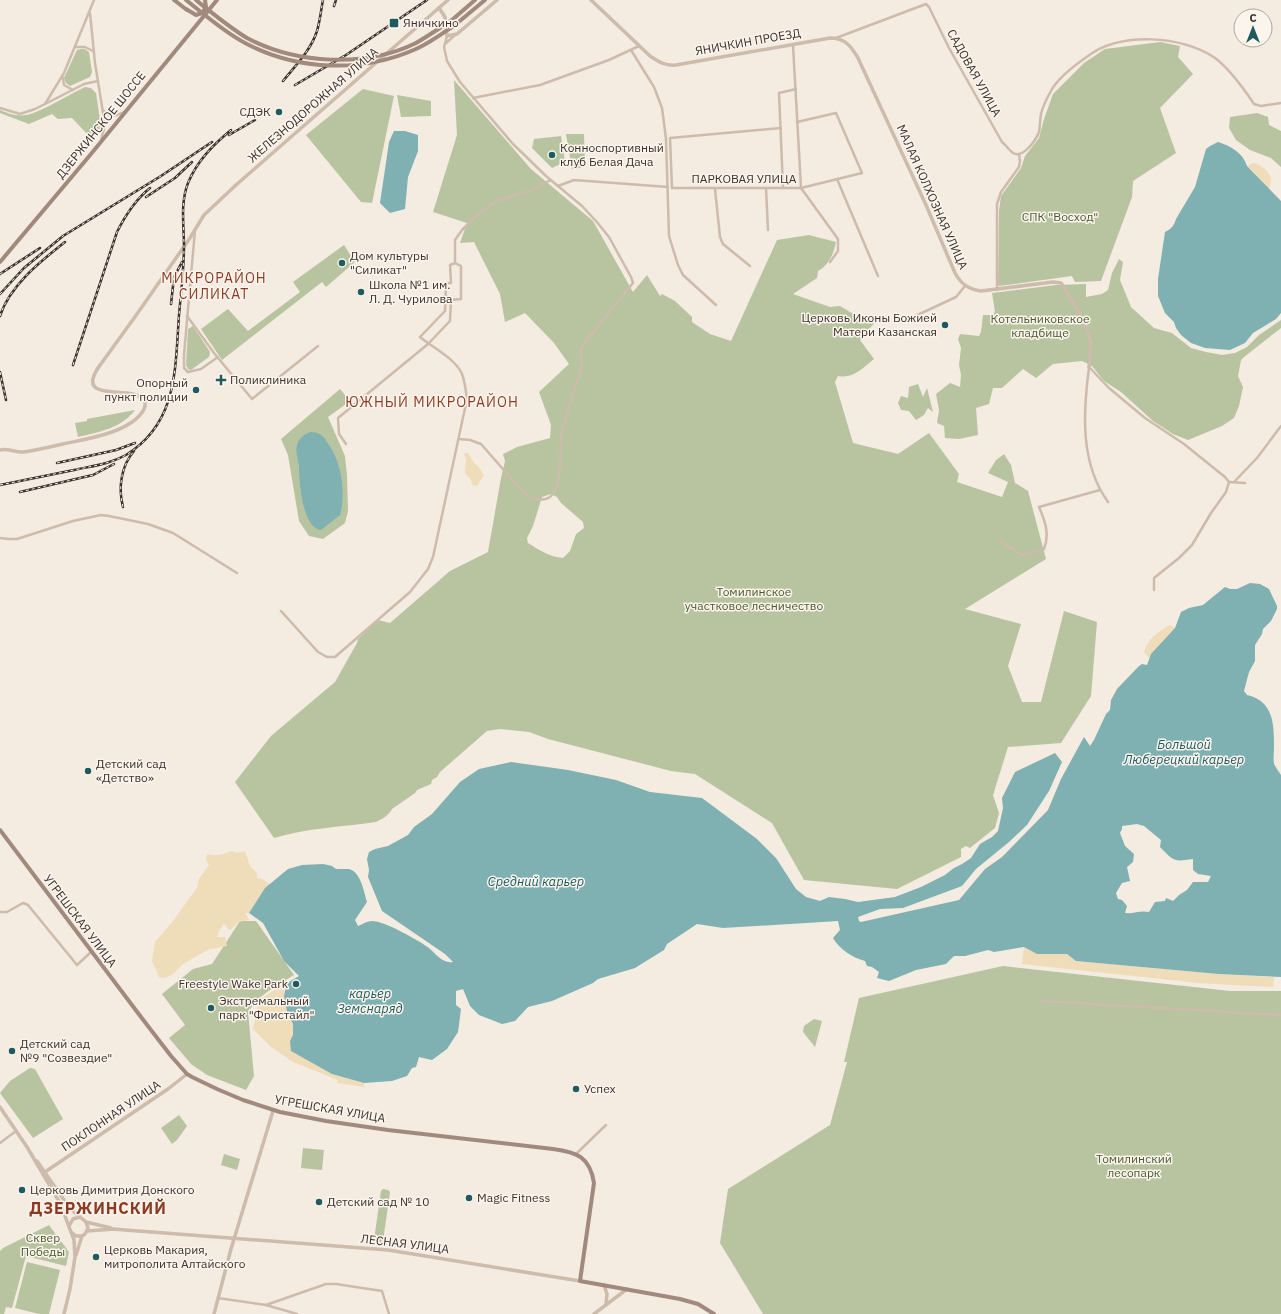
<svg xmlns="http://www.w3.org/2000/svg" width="1281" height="1314" font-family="'IBM Plex Sans',sans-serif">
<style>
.green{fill:#b8c4a0;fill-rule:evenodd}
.sand{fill:#efdcb8}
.water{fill:#7fb0b2;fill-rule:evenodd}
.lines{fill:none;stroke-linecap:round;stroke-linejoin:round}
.minor{stroke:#cdbbac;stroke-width:2.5}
.tertiary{stroke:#cdbbac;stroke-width:3.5}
.secondary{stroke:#a18a7d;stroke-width:4}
.rail-casing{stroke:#3b302b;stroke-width:2.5}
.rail{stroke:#fbf5ee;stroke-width:1;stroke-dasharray:3;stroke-linecap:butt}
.secondary-bridge{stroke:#a18a7d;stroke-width:4}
.poi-dot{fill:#1f5a5e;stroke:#fbf5ee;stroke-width:1.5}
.labels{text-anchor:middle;stroke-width:3;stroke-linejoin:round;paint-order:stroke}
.poi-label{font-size:12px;fill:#3b302b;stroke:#fbf5ee;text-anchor:start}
.street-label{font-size:12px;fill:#3b302b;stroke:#fbf5ee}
.park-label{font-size:12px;fill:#4a5a2e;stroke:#fbf5ee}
.water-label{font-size:13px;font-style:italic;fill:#1f5a5e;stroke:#fbf5ee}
.quarter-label{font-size:14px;letter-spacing:1px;fill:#8c3b22;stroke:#fbf5ee}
.district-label{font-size:16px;font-weight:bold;letter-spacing:1px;fill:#8c3b22;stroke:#fbf5ee}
</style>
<rect width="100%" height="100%" fill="#f4ebe1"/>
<g class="green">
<path d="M 1160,42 L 1180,46 L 1178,57 L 1193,74 L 1160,108 L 1176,153 L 1133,181 L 1132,197 L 1101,281 L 1075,282 L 1072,276 L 999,286 L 998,284 L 999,211 L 1001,196 L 1021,168 L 1025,156 L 1039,138 L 1044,119 L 1053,94 L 1084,63 L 1105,49 Z"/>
<path d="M 81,49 L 85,49 L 89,52 L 92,72 L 90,77 L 70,86 L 66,83 L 64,78 L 77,50 Z"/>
<path d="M 454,80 L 531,169 L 593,221 L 633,292 L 647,275 L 660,296 L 662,294 L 675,301 L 692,317 L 692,322 L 710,334 L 731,341 L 777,240 L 809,235 L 836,242 C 834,253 829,265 818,271 L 817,278 L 793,294 L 830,307 L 840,306 L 855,315 L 857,319 L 875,322 L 860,340 L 874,359 C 863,368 853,379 838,376 L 835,382 L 853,443 L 898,454 L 929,433 L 959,474 L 957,482 L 1002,497 L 1008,482 L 988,473 L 996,460 L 1004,454 L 1011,465 L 1015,483 L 1028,491 L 1046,559 L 965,609 L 1021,624 L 1008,666 L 1022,702 L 1041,702 L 1064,611 L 1097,622 L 1091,696 L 1061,743 L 1008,747 L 993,795 L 999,813 L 995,828 L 970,848 L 966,846 L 961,849 L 961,857 L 897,889 L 804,880 L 772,823 L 695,774 L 671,771 L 548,739 L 529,732 L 500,729 L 487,731 L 440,772 L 437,777 L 432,780 L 431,784 L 417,790 L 415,793 L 392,809 C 389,815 382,819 376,822 C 342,827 307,828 274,838 L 235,782 L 271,736 L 335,682 L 357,643 L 358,639 L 378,620 L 390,623 L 450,571 L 488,552 L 501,478 L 505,461 L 503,454 L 517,447 L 550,438 L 551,425 L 539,392 L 569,364 L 554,343 L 525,313 L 505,322 L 500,294 L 474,242 L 460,243 L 467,223 L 433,212 L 457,135 ZM 551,494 L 557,497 L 561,503 L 583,522 L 584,528 L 576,534 L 570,551 L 563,558 C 550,557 539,550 528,543 L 527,538 L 533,526 L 542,497 Z"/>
<path d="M 85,87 L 91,88 L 96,93 L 101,127 L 92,139 L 72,118 L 58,119 L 52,114 L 29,124 L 0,113 L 0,110 C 23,120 30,115 51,105 C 62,99 73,93 85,87 Z"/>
<path d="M 363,89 L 394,96 L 372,203 L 361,202 L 306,135 Z"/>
<path d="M 397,95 L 431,101 L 431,116 L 401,117 Z"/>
<path d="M 1257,113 L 1268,117 L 1269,125 L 1281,131 L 1281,167 L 1271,158 L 1250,150 L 1236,140 L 1229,128 L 1230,117 Z"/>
<path d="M 566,134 L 584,134 L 585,167 L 572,169 Z"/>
<path d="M 561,136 L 565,162 L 552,168 L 532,148 L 534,139 Z"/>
<path d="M 344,245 L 355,262 L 326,287 L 322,282 L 222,360 L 201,329 L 228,309 L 248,331 L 300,292 L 293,282 Z"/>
<path d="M 1119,259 L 1123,262 L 1120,280 L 1131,307 L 1154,328 L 1172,333 L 1191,348 L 1206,352 L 1222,355 L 1235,353 L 1247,347 L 1259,335 L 1281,320 L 1281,328 L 1244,357 L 1241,360 L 1238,376 L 1243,387 L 1239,406 L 1234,418 L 1222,426 L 1188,440 L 1173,434 L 1153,421 L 1121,392 L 1104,381 L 1092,366 L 1082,361 L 1053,364 L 1036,378 L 1023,369 L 1002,388 L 993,388 L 989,404 L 976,408 L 978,435 L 959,439 L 945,438 L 944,426 L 937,423 L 939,410 L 936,394 L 950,383 L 960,387 L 961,375 L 959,365 L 961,348 L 958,339 L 960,334 L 979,336 L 981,332 L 983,315 L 992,315 L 995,312 L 992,293 L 1056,285 L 1086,284 L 1086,297 L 1102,294 L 1108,290 L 1112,273 Z"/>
<path d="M 193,326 L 210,352 L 209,357 L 191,370 L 188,369 L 186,365 L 188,329 Z"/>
<path d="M 918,384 L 923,397 L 927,388 L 933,412 L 928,408 L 924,415 L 916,420 L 909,411 L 901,410 L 898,403 L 901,396 L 908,398 L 909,387 Z"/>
<path d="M 340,389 L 350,401 L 328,417 L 345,456 L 347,476 L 348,511 L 345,523 L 323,539 L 309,536 L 299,521 L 288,455 L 281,439 Z"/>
<path d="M 135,410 C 122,428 99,432 78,437 L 75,423 L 87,421 L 87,419 Z"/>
<path d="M 240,921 L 256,921 L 294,975 C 277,986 259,994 248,1012 L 254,1076 L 246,1090 L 207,1075 L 191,1064 L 169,1038 L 185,1025 L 162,994 L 193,969 L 212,964 Z"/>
<path d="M 1003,966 L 1230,991 L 1281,991 L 1281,1314 L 763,1314 L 720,1243 L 728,1189 L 830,1125 L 847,1062 L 844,1062 L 859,998 Z"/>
<path d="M 814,1019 L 822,1021 L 815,1047 L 803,1032 L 804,1026 Z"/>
<path d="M 30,1068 L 35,1069 L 63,1119 L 33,1138 L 0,1093 L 10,1081 Z"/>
<path d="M 179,1115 L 187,1126 L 177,1140 L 172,1144 L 161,1128 Z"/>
<path d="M 303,1148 L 324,1150 L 322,1170 L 301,1168 Z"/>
<path d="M 224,1154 L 240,1159 L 237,1170 L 221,1165 Z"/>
<path d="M 383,1189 L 388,1190 L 390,1192 L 383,1241 L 381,1242 L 376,1242 L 374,1240 L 381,1191 Z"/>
<path d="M 49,1225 L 69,1252 L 66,1266 L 26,1256 L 12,1308 L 6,1307 L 4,1314 L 0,1314 L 0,1251 L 3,1248 Z"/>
<path d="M 27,1262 L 60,1270 L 49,1314 L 39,1314 L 15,1308 Z"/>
</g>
<g class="sand">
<path d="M 1252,163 C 1260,163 1269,171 1271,179 C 1271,182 1270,186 1269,189 L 1248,166 Z"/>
<path d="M 466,453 L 468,453 L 474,463 L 478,466 L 484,475 L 477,486 L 472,485 L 471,480 L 465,473 L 466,459 L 464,454 Z"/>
<path d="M 1170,625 L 1175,628 L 1149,658 L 1144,652 C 1147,639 1159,631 1170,625 Z"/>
<path d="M 232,851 L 237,853 L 245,851 L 250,866 L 257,873 L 257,878 L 262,879 L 270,884 L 265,888 L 249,913 L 245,913 L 249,920 L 239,922 L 230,930 L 224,924 L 220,929 L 217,937 L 225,937 L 227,946 L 207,950 L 183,964 L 172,975 L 164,978 L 159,977 L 152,961 L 155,942 L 173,921 L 197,888 L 199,879 L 209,865 L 206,860 L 207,854 C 215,857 224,854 232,851 Z"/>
<path d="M 1024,947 L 1037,954 L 1067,954 L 1077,961 L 1219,974 L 1274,977 L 1273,987 L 1198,983 L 1022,964 Z"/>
<path d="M 287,983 L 284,996 L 287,1012 L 293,1024 L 293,1035 L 313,1062 L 332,1074 L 364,1083 L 364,1087 L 337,1083 L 338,1080 L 293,1062 L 271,1047 L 253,1029 L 259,1000 C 268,995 277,987 287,983 Z"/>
</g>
<g class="water">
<path d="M 394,131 L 405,131 L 418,135 L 418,151 L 408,177 L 405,209 L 390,213 L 380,203 L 389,142 Z"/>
<path d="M 1218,142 C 1231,146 1243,153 1247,166 L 1281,201 L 1281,313 L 1276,319 L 1253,333 L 1245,343 L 1230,350 L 1205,348 L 1191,343 L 1181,335 L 1176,328 L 1174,322 L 1165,313 L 1158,296 L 1158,279 L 1165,232 C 1171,229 1174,226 1176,219 L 1195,187 L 1206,149 L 1210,146 Z"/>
<path d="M 310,432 C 321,432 324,437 329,445 C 342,464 346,493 340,515 L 321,530 C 302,528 299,481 299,466 C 298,459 295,452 297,445 C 299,438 304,435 310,432 Z"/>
<path d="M 1250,583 L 1260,584 L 1269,589 L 1277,606 L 1277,609 L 1271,621 L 1263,629 L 1262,634 L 1255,645 L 1255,661 L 1249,672 L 1244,691 L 1247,695 C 1274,701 1274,725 1274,748 C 1274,753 1273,759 1274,764 C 1276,768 1279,772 1281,775 L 1281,977 L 1219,974 L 1076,961 L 1067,954 L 1037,954 L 1024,947 L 994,952 L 988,950 L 965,956 L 954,956 L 946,964 L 916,970 L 889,981 L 877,978 L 879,972 L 872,967 L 867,966 L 865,961 C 853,958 839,949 833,938 L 840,930 L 838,921 L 723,928 L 697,924 L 667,944 L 664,950 L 635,968 L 598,979 L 593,983 L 552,1001 L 528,1007 L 515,1021 L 502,1024 L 479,1015 L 470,1006 L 463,989 L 456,991 L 456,1005 L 461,1009 L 458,1032 L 447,1049 L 432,1060 L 419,1057 L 416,1067 L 412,1068 L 407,1076 L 392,1081 L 364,1083 L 332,1074 L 291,1051 L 290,1041 L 293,1035 L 293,1024 L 287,1012 L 284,996 L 287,983 L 299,976 L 284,961 L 263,923 L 249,913 L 265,888 L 288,869 L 302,865 L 323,864 L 332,866 L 336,869 C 340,869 345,869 349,869 C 361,872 364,892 367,902 L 355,920 L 358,926 C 363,924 367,921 373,921 C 386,922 418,940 429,948 C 436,954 443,964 453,962 L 445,954 L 382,911 L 368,877 L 369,870 L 367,859 L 369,852 L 375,849 L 388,846 L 408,835 L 414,827 L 432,814 L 460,782 L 479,769 L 511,762 L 568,770 L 616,780 L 650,792 L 702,798 L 757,839 L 776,858 L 796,889 L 806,897 L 820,901 L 829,897 L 845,899 L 858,902 L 895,897 L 921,887 L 945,875 L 954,868 L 962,864 L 971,858 L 980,844 L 992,837 L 998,831 L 1003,808 L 1002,798 L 1015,772 L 1055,753 L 1062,762 L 1049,791 L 1027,825 L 1009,842 L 976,869 L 962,886 L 903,908 L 880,909 L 858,917 L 859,921 L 861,922 L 959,900 L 985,869 L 1002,857 L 1048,810 L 1061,779 L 1084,737 L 1090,746 L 1094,740 L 1106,714 L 1110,710 L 1111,700 L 1117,689 L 1139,666 L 1142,664 L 1147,665 L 1151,654 L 1175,628 L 1181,612 L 1189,608 L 1203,605 L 1225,587 L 1230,589 L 1237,589 ZM 1137,824 L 1144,826 L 1161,840 L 1160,847 C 1174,861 1173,862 1193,859 L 1193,870 L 1198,874 L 1211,876 L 1208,882 L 1193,882 L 1187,890 L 1179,895 L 1173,901 L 1166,898 L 1165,901 L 1155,902 L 1149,912 C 1140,910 1134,914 1125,913 L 1127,906 L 1122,900 L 1118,899 L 1116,893 L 1122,883 L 1130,881 L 1127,867 L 1133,862 L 1134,854 L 1125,846 L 1120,833 L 1122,829 L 1122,826 Z"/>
</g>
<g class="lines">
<g class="minor">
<path d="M 90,13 L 95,63 L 105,125 L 101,140"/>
<path d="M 447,36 L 444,47 L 447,61 L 460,82 L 513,144 L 546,176 L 582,206 L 596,221 L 609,237 L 631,277 L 633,283 L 586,341 C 577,349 582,359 581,370 C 580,376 577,382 575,387 C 570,404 564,421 561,438 C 560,453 562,487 550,497 C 542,503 531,497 524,493 L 481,444 L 470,440 L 459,439"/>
<path d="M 836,38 L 926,4 L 929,7 L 949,48 L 1002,142 C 1006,145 1009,150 1013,153 C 1023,159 1036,140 1039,132 C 1040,126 1040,120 1041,114 C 1043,105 1048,96 1052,89 C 1060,76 1075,65 1088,56 C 1120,32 1182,35 1215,58 C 1230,69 1244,89 1254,104 L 1261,106 L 1281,103"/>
<path d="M 445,44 L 455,35"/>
<path d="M 793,45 L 801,188 L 838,239 L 838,251 L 830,262"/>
<path d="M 76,47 L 85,47 L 93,51"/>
<path d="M 631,50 L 654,87 L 662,108 L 666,139 L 669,236 L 678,265 L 683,275 L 716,305"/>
<path d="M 63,78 L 64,85 L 73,90"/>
<path d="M 473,98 L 540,85 L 609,60 L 639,46"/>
<path d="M 45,104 L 84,84 L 98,81"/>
<path d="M 0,108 L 20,114 L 35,109 L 45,104 L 64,73 L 94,0"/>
<path d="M 104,111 C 110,119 118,115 126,111"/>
<path d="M 781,128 L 670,138 L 672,188 L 801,188 L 862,173 L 836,113 L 797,122"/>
<path d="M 837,179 L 878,276"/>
<path d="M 558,186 L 574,180 L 668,187"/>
<path d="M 766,188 L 768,230"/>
<path d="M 783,188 L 779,93 L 796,89"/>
<path d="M 715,189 L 720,237 L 723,244 L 750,266"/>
<path d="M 195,230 L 184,355 L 184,368 L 188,372 L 201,369 L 218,357"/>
<path d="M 455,263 L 455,240 L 462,230 L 478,214 L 496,201 L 529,191 L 551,180"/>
<path d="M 997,290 L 997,204 L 1001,192 L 1019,167 L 1020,161 L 1019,154"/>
<path d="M 187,316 L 214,353 L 252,399 L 318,346"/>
<path d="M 911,318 L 956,297 L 965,286"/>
<path d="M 1089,367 L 1109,388 L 1145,418 L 1184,444 L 1225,477 L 1229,482 L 1226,492 L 1211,513 L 1192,545 L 1179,558 L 1154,578 L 1154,590"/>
<path d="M 1089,368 C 1083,413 1080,463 1108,502"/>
<path d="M 346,444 L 339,434 L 338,418 L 428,344 L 450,321 L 451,300 L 461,299 L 461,266 L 455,263"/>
<path d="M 1229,482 L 1245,483"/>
<path d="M 1234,482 L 1257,458 L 1281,426"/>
<path d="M 0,538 L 8,539 L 17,539 L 73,521 L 101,515 L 109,516 L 148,524 L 173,533 L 237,573"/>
<path d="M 999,540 L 1022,555 L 1044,549 C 1050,534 1045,521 1039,507 L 1100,490"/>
<path d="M 281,611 L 318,652 L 327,657 L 335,657 L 410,592 L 428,569 L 433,557 L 467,399 C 466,391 465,382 462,374 C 456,359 432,347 420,337 L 445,311 L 446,283 L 451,283 L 450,265 L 455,263"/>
<path d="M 0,912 L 7,912 L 23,903 L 28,905 L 77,965 L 91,952"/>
<path d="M 1040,1001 L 1281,1015"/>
<path d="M 0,1143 L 16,1131"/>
<path d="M 576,1154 L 606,1125"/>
<path d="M 218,1298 L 266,1305 L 326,1284 L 336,1284 L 382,1291 L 389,1314"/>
<path d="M 266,1305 L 297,1314"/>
</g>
<g class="tertiary">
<path d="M 591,0 L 650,56 C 659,62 665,66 676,65 L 830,38 C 845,38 851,46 858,58 L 926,205 L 955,273 C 961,284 968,289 981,291 L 1053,282 L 1061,283 C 1069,295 1087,325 1090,339 C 1092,348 1090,358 1089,367"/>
<path d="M 439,8 L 445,17 L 447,36 L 457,34 L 497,0"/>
<path d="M 0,450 C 8,448 16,453 24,452 C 37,450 50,447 63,444 C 86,439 129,433 143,411 C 145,408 146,404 144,400 C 132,384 75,404 98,368 L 137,314 L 190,238 L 204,215 L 236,185 L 448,0"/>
<path d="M 0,1107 L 27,1147 L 60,1203 L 74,1240 L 75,1257 L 70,1289 L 64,1314"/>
<path d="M 37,1161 L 64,1200 L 74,1212 L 86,1222 L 88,1228 L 85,1234 L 82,1236 L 76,1255"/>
<path d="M 45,1172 L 168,1089 L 187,1074"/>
<path d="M 86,1222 L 111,1228"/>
<path d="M 69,1226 L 73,1219 L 80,1217"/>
<path d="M 87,1231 L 114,1229 L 125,1230 L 388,1250 L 580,1281"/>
<path d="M 71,1232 L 76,1236 L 82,1236"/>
<path d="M 604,1285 L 607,1294 L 606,1304"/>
<path d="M 214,1314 L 231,1249 L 273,1111"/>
<path d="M 594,1314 L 627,1289"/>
</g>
<g class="secondary">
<path d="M 174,0 L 187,10"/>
<path d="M 186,9 L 196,15 L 202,13 L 206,7 L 205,0"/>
<path d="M 452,20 L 475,0"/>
<path d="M 455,25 L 485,0"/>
<path d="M 0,262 L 91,154 L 217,0"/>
<path d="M 0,830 L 141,1017 L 171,1056 L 187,1074 L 192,1077 L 217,1089 L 243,1100 L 280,1112 L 326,1121 L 388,1130 L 553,1149 C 577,1152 590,1157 594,1183 L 580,1281 L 680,1299 L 698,1304 L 714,1314"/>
</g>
<defs>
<g id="rail">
<path d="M 334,6 L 336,0"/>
<path d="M 283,81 C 296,65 311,50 317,31 C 320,21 321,10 323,0"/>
<path d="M 295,85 L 346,55 L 427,0"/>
<path d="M 229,135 L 255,120"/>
<path d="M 146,197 L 175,178 L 192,162"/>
<path d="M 0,274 L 40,248"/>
<path d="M 0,294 L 24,268 L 63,236 L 161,176 L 212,142"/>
<path d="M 171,304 L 174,277 L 182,262"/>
<path d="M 0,316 C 10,285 41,261 65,242"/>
<path d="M 73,365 L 117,232 C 126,214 135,200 150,188"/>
<path d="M 0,372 L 6,400"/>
<path d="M 57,463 L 116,450 L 135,443"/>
<path d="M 0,485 C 25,480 49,475 74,470 C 92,466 110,464 126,455 C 178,423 175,369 179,315 C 181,292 184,269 184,246 C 184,225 180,204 188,183 C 197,161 213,145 231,130"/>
<path d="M 20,492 L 93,475 L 114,464"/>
<path d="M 123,507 C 118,488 121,466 134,451"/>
</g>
</defs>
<use href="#rail" class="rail-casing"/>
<use href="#rail" class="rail"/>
<g class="secondary-bridge">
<path d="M 186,0 C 205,15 224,32 245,43 C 298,71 362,73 416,49 C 430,43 443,33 455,25"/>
<path d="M 196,0 C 212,13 229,27 247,38 C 296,64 365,68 416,43 C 428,36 440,28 452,20"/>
</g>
</g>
<g class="poi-dot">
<rect x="389" y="18" width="10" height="10" rx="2"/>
<circle cx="279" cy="112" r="4"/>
<circle cx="552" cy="155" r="4"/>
<circle cx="342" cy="263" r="4"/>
<circle cx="361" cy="292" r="4"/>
<circle cx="945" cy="325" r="4"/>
<path d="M219 374h4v4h4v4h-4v4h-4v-4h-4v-4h4z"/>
<circle cx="196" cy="390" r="4"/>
<circle cx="88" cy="771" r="4"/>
<circle cx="296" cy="984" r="4"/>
<circle cx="211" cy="1008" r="4"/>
<circle cx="12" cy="1051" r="4"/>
<circle cx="576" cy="1089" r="4"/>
<circle cx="22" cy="1190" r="4"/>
<circle cx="469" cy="1198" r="4"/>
<circle cx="319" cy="1202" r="4"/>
<circle cx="96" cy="1257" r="4"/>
</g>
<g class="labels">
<g class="poi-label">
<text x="403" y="27">Яничкино</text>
<text x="271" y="116" text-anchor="end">СДЭК</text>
<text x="560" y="152">Конноспортивный<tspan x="560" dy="14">клуб Белая Дача</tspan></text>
<text x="350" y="260">Дом культуры<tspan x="350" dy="14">"Силикат"</tspan></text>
<text x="369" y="289">Школа №1 им.<tspan x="369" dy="14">Л. Д. Чурилова</tspan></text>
<text x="937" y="322" text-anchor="end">Церковь Иконы Божией<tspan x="937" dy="14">Матери Казанская</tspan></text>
<text x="230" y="384">Поликлиника</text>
<text x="188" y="387" text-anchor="end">Опорный<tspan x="188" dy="14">пункт полиции</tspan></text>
<text x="96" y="768">Детский сад<tspan x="96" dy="14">«Детство»</tspan></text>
<text x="288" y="988" text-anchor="end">Freestyle Wake Park</text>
<text x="219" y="1005">Экстремальный<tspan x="219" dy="14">парк "Фристайл"</tspan></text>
<text x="20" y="1048">Детский сад<tspan x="20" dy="14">№9 "Созвездие"</tspan></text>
<text x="584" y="1093">Успех</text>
<text x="30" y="1194">Церковь Димитрия Донского</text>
<text x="477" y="1202">Magic Fitness</text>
<text x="327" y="1206">Детский сад № 10</text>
<text x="104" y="1254">Церковь Макария,<tspan x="104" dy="14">митрополита Алтайского</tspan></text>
</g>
<g class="street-label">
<text transform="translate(748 42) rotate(-10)" y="4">ЯНИЧКИН ПРОЕЗД</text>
<text transform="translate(974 73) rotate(61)" y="4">САДОВАЯ УЛИЦА</text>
<text transform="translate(313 105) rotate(-41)" y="4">ЖЕЛЕЗНОДОРОЖНАЯ УЛИЦА</text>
<text transform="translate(101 125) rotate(-51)" y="4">ДЗЕРЖИНСКОЕ ШОССЕ</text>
<text x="744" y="183">ПАРКОВАЯ УЛИЦА</text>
<text transform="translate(932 197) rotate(66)" y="4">МАЛАЯ КОЛХОЗНАЯ УЛИЦА</text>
<text transform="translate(80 921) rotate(53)" y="4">УГРЕШСКАЯ УЛИЦА</text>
<text transform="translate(330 1109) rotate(10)" y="4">УГРЕШСКАЯ УЛИЦА</text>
<text transform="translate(111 1116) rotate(-34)" y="4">ПОКЛОННАЯ УЛИЦА</text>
<text transform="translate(405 1244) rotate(7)" y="4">ЛЕСНАЯ УЛИЦА</text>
</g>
<g class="park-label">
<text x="1060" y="221">СПК "Восход"</text>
<text x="1040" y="323">Котельниковское<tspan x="1040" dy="14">кладбище</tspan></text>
<text x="754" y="596">Томилинское<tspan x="754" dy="14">участковое лесничество</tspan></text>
<text x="1134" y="1163">Томилинский<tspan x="1134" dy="14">лесопарк</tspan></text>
<text x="43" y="1242">Сквер<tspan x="43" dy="14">Победы</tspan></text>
</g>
<g class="water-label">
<text x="1184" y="749">Большой<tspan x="1184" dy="15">Люберецкий карьер</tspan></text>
<text x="536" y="886">Средний карьер</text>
<text x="370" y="998">карьер<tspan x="370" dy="15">Земснаряд</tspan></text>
</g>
<g class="quarter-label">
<text x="214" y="283">МИКРОРАЙОН<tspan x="214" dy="16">СИЛИКАТ</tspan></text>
<text x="432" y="407">ЮЖНЫЙ МИКРОРАЙОН</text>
</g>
<g class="district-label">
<text x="98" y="1214">ДЗЕРЖИНСКИЙ</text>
</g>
</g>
<g transform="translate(1253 28)"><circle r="19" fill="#fbf5ee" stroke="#aea6a0"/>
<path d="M0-3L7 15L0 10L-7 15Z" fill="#1f5a5e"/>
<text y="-6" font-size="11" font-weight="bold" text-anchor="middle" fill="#3b302b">С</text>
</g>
</svg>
